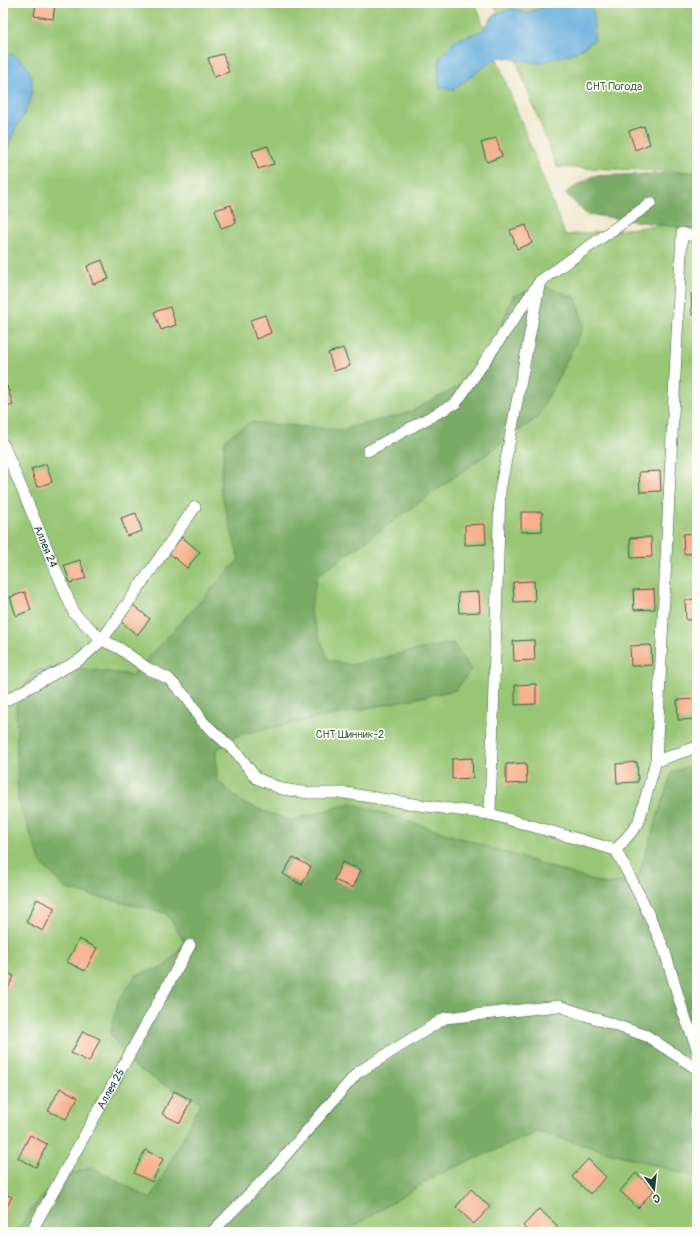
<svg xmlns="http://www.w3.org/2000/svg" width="700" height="1235" font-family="Pangolin,sans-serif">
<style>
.green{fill:#99c674;stroke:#5c8254}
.forest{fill:#7aab66;stroke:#4c744d}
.water{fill:#65addd;stroke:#427588}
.building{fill:#f7b18d}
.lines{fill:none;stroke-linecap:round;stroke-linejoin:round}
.lane-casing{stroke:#3e564b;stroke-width:12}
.lane{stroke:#fff;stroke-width:11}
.labels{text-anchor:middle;stroke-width:3.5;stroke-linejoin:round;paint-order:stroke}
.park-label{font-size:11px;fill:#3e5f44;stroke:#fdfcf7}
.street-label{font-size:11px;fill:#1f3d34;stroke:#fdfcf7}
</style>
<rect width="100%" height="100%" fill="#fdfcf7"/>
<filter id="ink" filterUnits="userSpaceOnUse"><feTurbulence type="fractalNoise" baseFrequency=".025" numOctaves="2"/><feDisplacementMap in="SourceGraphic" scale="8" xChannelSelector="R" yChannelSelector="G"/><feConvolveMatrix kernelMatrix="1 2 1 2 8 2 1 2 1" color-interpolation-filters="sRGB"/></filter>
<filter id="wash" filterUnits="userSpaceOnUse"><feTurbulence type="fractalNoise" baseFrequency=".012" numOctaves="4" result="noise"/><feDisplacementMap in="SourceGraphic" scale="16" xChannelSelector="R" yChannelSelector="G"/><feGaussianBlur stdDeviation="0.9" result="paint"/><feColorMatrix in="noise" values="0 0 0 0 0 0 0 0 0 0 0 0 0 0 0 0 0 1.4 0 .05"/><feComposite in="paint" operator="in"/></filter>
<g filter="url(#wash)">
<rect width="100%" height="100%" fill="#f0e7cc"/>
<g class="green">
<path d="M 3,3 L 475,3 L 565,235 L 697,222 L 697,1232 L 3,1232 Z"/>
<path d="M 494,3 L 697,3 L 697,172 L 557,167 Z"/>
</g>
<g class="forest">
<path d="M 697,172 L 697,230 L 586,214 L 565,193 L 593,176 Z"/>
<path d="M 544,286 L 576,298 L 584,326 L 538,417 L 317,576 L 310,611 L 320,639 L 329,660 L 351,665 L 416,650 L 453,643 L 471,670 L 456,690 L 241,734 L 216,750 L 217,780 L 243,803 L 290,821 L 351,803 L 604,884 L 637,880 L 672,772 L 697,764 L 697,1177 L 538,1132 L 437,1175 L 353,1227 L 336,1232 L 17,1232 L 36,1203 L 61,1178 L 91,1167 L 151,1199 L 201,1102 L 159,1082 L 130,1063 L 110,1033 L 118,1001 L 136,975 L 165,967 L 185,942 L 166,913 L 66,889 L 41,863 L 18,800 L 16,700 L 34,671 L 63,666 L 133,675 L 239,559 L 220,488 L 225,440 L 250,422 L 340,430 L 408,413 L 463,384 L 487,360 L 513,296 Z"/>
</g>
<g class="water">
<path d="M 560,3 L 589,3 L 594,14 L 594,41 L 576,52 L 541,63 L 500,57 L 488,64 L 453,90 L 440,88 L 438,76 L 440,57 L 456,40 L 482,31 L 494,15 L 512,8 L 527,13 L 546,6 Z"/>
<path d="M 13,54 C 20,60 29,66 31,75 C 37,97 23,114 14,132 C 10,141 7,151 3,161 L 3,55 Z"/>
</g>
<g id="blocks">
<g class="building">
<path d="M 36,3 L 55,3 L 53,19 L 34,16 Z"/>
<path d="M 223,54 L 229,72 L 214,77 L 208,58 Z"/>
<path d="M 644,126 L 650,144 L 635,150 L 629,131 Z"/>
<path d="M 496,138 L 502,156 L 487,162 L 481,143 Z"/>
<path d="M 268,146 L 274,164 L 258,169 L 252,151 Z"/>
<path d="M 231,205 L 236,223 L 221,228 L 215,210 Z"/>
<path d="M 526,225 L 532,243 L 517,249 L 510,230 Z"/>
<path d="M 102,260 L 109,279 L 93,284 L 87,266 Z"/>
<path d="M 691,294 L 697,294 L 697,314 L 692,315 Z"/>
<path d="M 170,307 L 176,325 L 161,330 L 154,312 Z"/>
<path d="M 265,315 L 271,333 L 256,339 L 250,320 Z"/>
<path d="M 343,348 L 350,366 L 334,371 L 328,353 Z"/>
<path d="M 7,386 L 13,405 L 3,408 L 3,388 Z"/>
<path d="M 695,423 L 697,423 L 697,443 L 696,443 Z"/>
<path d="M 46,464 L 52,482 L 37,487 L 31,469 Z"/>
<path d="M 660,471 L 661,491 L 640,492 L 639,472 Z"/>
<path d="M 521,512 L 542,512 L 542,531 L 521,532 Z"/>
<path d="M 136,513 L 142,531 L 127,536 L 121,518 Z"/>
<path d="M 485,524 L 486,544 L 465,545 L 465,525 Z"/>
<path d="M 697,533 L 697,553 L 684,554 L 683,534 Z"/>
<path d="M 182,537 L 200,552 L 187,568 L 169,553 Z"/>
<path d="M 651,537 L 652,557 L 631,558 L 630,538 Z"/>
<path d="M 80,560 L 86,578 L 70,583 L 64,565 Z"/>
<path d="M 534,581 L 535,601 L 514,602 L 513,582 Z"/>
<path d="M 654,589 L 655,609 L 634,610 L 633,590 Z"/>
<path d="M 25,592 L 31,610 L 16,616 L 10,597 Z"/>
<path d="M 479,592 L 480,612 L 459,613 L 458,593 Z"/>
<path d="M 697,599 L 697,619 L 686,620 L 685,600 Z"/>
<path d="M 132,604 L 150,619 L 137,635 L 119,620 Z"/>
<path d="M 534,640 L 535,660 L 514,661 L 513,641 Z"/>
<path d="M 651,645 L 652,665 L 631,666 L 630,646 Z"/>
<path d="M 536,684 L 536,704 L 515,705 L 515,685 Z"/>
<path d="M 697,699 L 697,719 L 678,720 L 677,700 Z"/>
<path d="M 472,758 L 473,778 L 452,779 L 452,759 Z"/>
<path d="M 637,762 L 638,782 L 617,783 L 616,764 Z"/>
<path d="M 526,763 L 527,783 L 506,784 L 506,764 Z"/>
<path d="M 293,857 L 311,867 L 302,885 L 283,874 Z"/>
<path d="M 342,862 L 361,870 L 353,888 L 334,880 Z"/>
<path d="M 37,899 L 55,908 L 43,931 L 26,922 Z"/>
<path d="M 79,939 L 97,948 L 85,971 L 67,962 Z"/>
<path d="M 3,971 L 14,976 L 3,998 Z"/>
<path d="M 83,1031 L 100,1039 L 89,1062 L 71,1053 Z"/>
<path d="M 60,1088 L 78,1097 L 66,1119 L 48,1111 Z"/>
<path d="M 174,1091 L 191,1100 L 180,1123 L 162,1114 Z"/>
<path d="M 30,1135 L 47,1144 L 36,1167 L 18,1158 Z"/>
<path d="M 145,1150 L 163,1159 L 152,1182 L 134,1173 Z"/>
<path d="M 588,1159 L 606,1177 L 590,1194 L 572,1177 Z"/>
<path d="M 636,1173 L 654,1190 L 638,1208 L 620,1191 Z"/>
<path d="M 471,1189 L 490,1207 L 474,1224 L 456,1207 Z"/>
<path d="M 3,1193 L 12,1197 L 3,1215 Z"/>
<path d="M 539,1209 L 558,1226 L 552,1232 L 529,1232 L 523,1226 Z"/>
</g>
</g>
</g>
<g filter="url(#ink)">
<use href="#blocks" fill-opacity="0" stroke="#3e564b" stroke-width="1"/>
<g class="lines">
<defs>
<g id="lane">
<path id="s1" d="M 3,444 L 74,613 L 102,640 L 119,648 L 147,668 L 169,679 L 188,699 L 203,722 L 237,753 L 256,778 L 282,789 L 309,793 L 345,793 L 419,805 L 490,814 L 616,850 L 638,824 L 656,761 L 682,233 L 697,237"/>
<path d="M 368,451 L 456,403 L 540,281 L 651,203"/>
<path d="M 3,702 L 81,659 L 102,640 L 195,507"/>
<path d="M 656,761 L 697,747"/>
<path d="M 490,814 L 500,491 L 540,281"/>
<path d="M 616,850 L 643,902 L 664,949 L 683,1012 L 697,1048"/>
<path id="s2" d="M 31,1232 L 190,945"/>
<path d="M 212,1232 L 271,1172 L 357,1073 L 445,1018 L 559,1006 L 647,1036 L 697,1069"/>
</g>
</defs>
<use href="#lane" class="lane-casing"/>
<use href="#lane" class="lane"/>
</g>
</g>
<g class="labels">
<g class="park-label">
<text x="614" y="90">СНТ Погода</text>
<text x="350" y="738">СНТ Шинник-2</text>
</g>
<g class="street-label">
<text dy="4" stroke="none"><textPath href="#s1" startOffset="111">Аллея 24</textPath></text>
<text dy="4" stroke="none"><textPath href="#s2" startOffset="164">Аллея 25</textPath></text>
</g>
</g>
<rect width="700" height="1235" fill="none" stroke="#fdfcf7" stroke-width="16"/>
<g transform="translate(654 1189) rotate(165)" stroke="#fdfcf7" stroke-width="3" paint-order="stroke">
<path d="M0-3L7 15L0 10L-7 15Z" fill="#1f3d34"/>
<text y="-6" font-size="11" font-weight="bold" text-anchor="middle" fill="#1f3d34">С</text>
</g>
</svg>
